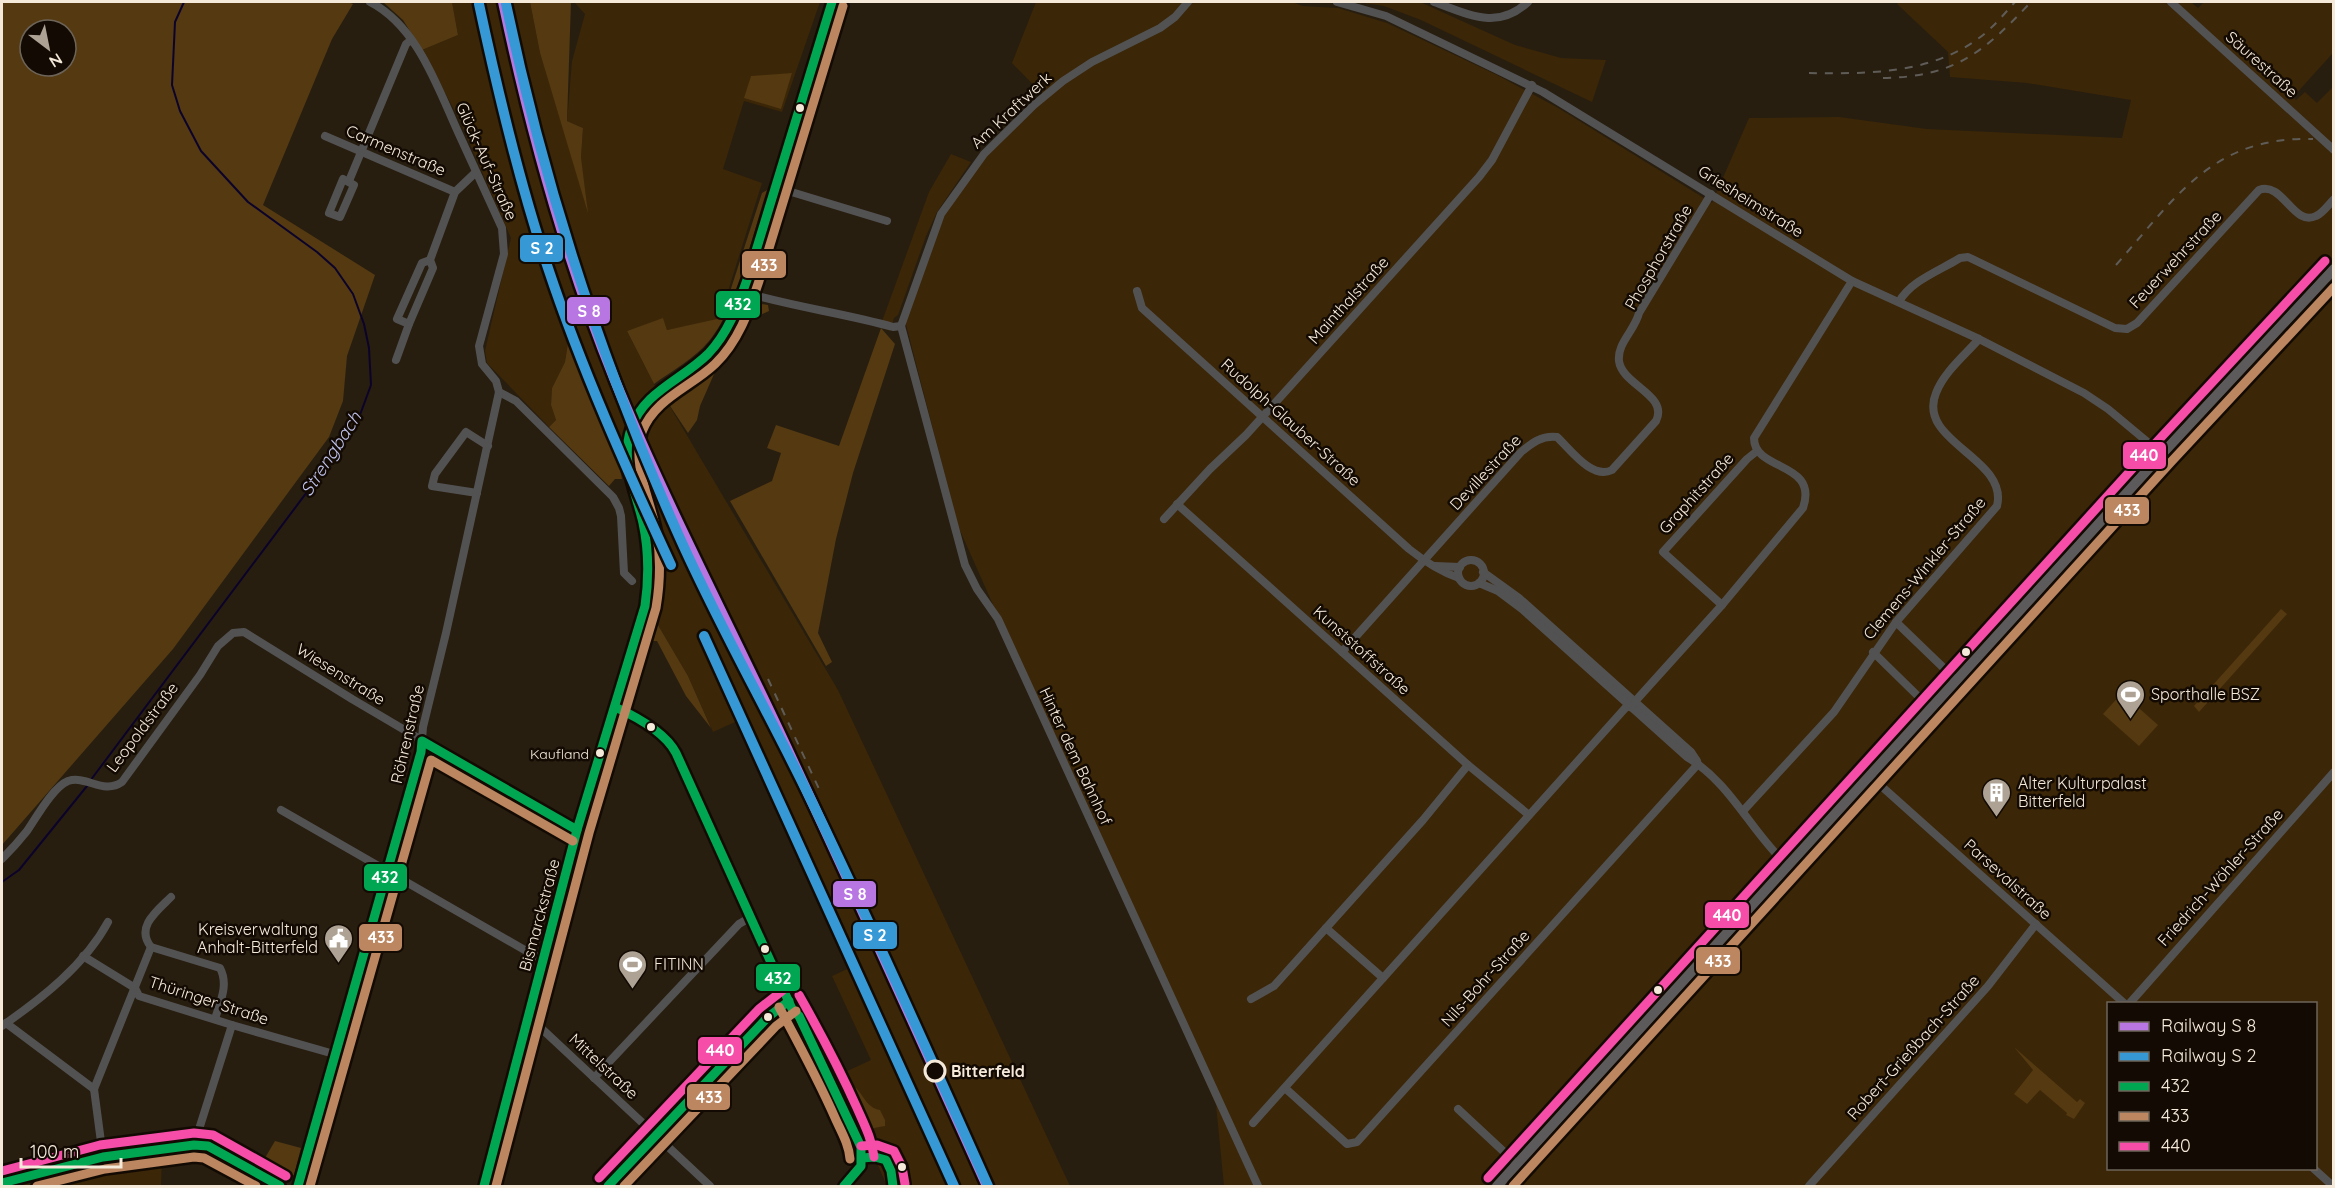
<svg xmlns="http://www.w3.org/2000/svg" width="2335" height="1188" font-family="Quicksand,sans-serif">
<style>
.built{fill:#3b2607;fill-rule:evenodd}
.green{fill:#543911;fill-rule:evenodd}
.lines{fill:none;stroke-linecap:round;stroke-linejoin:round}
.stream{stroke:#0c032b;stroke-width:2}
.minor{stroke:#535253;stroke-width:8}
.major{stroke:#5d5a5b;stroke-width:10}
.rail{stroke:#5f5c58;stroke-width:2;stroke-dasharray:8 8;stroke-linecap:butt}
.bus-1-casing{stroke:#130b03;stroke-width:14}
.bus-2-casing{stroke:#130b03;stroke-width:14}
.bus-3-casing{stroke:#130b03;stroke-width:14}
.bus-1{stroke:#00a651;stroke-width:9}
.bus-2{stroke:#bb8660;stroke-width:9}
.bus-3{stroke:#f54da8;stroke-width:9}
.rail-1-casing{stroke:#130b03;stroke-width:15}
.rail-2-casing{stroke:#130b03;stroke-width:15}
.rail-1{stroke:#b876e2;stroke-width:10}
.rail-2{stroke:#3798d6;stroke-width:10}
.bus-dot{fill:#f5e9da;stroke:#130b03;stroke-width:2}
.stop-dot{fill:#130b03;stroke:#f5e9da;stroke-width:3}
.labels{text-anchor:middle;stroke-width:5;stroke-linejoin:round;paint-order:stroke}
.bus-label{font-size:14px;fill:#f5e9da;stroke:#130b03;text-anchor:end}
.street-label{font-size:16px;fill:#f5e9da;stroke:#130b03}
.poi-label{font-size:16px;fill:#f5e9da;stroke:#130b03;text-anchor:start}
.stop-label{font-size:16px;font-weight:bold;fill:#f5e9da;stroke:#130b03;text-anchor:start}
.water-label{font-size:18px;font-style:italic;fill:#c1c4ef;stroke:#130b03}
.line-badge{stroke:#130b03;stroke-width:2}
.badge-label{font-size:16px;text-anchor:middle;font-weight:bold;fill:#fff}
</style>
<rect width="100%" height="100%" fill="#271e10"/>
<g class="built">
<path d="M 452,2 L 478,2 L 521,174 L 571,324 L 565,362 L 552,388 L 551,405 L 556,420 L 549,427 L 487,363 L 485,351 L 511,238 L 458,117 L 422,50 L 458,35 Z"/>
<path d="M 484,2 L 530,2 L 540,53 L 587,207 L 581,157 L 583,128 L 567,121 L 572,61 L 585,14 L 574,2 L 820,2 L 782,112 L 744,101 L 723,169 L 762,183 L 719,320 L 667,330 L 663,319 L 627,331 L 661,398 L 666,400 L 838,690 L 1070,1186 L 887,1186 L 841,1082 L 845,1072 L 871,1060 L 832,976 L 858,964 L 746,717 L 713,732 L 688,676 L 655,620 L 663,571 L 657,525 L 653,528 L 636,476 L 613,426 L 581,346 L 531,196 L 496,62 Z"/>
<path d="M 1036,2 L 1293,2 L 1302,6 L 1338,8 L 1387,23 L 1497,75 L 1560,109 L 1712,203 L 1749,118 L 1839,117 L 1927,129 L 2122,138 L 2131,100 L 2027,83 L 1950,77 L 1948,52 L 1897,4 L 1899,2 L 2191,2 L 2198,8 L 2204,2 L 2333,2 L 2333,53 L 2293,97 L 2296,100 L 2305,92 L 2317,103 L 2333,87 L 2333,259 L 2160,443 L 1870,772 L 1488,1186 L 1224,1186 L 1216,1105 L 958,526 L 904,317 L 947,209 L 983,159 L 1046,98 L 1012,63 Z"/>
<path d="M 1357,2 L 1420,2 L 1515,45 L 1561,58 L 1606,60 L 1592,102 L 1421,20 L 1384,6 Z"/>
<path d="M 951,154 L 971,162 L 937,212 L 926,236 L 898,315 L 894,318 L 890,331 L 880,327 L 929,192 Z"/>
<path d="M 2333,286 L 2333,1186 L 1512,1186 L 1672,1008 L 1877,788 L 2135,499 ZM 2108,1004 L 2316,1004 L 2316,1168 L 2108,1168 Z"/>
<path d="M 162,1154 L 161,1186 L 6,1186 L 99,1164 Z"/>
</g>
<g class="green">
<path d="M 2,2 L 348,2 L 353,4 L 332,39 L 263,205 L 375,275 L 347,356 L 343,401 L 329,437 L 173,649 L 2,845 ZM 30,30 L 66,30 L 66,66 L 30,66 Z"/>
<path d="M 383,2 L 452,2 L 458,35 L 422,50 L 403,20 Z"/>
<path d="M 478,2 L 484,2 L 496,62 L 531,196 L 581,346 L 619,438 L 618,459 L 622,479 L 615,479 L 609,486 L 549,427 L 556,420 L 551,405 L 552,388 L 565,362 L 571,324 L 521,174 Z"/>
<path d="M 530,2 L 571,2 L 567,121 L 583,128 L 581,157 L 588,213 L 540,53 Z"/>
<path d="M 792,73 L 781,109 L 744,98 L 751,76 Z"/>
<path d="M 767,190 C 753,232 737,308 709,341 C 694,359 673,370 654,384 L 627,331 L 663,318 L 667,330 L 717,319 L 725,307 L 762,193 Z"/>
<path d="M 755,303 L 768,305 L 769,311 L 741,324 L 718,365 L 700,406 L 697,420 L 688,433 L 666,400 L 662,398 C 673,389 686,383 698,374 C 722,356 737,332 749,306 Z"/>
<path d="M 881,328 L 895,344 L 853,473 L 836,539 L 818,633 L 832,662 L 826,666 L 730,501 L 772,481 L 781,453 L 767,448 L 776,425 L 839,446 Z"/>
<path d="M 658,525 L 663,545 L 663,571 L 655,620 L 688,676 L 711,728 L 686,696 L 657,641 L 645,641 C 656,596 657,574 653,528 Z"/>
<path d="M 2281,609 L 2287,614 L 2199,712 L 2194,706 Z"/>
<path d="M 2122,693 L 2158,725 L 2139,746 L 2103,714 Z"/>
<path d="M 2014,1047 L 2077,1102 L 2080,1099 L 2085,1103 L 2074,1119 L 2066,1115 L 2067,1113 L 2040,1090 L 2027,1104 L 2014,1094 L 2033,1070 Z"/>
<path d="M 856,1088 C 864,1096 867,1108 880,1110 L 885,1120 L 885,1126 L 874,1128 L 867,1134 L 864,1134 L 846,1094 Z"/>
<path d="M 275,1141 L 301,1148 L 294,1175 L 281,1180 L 259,1168 Z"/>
</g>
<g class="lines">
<g class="stream">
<path d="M 90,781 L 325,468 L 357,423 L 371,385 L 369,348 L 364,324 L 353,294 L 335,268 L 317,252 L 248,202 L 201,151 L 180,111 L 172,85 L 175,22 L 184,2"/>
<path d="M 2,882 L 19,870 L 87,786"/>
</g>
<g class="minor">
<path d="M 1337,2 L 1386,16 L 1543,92 L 1852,281 L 1979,339 L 2084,393 L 2108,409 L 2162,454"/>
<path d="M 1434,2 C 1468,14 1497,31 1528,2"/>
<path d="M 2171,2 L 2334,150"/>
<path d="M 325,136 L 455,192"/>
<path d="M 343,179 L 354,185 L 340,217 L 329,213 Z"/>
<path d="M 349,181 L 406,44 L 411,40"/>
<path d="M 775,187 L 887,221"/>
<path d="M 430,260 L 422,263 L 397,319 L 409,324 L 433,268 L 430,260 L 455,192 L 476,172"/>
<path d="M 1137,291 L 1142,308 L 1409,549 C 1424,561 1441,572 1459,578"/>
<path d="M 743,292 C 793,307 843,313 893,327 L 901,326"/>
<path d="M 1899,302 C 1910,281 1941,270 1960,258 L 1968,257 L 2115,328 L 2127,329 L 2137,323 L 2259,190 C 2283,181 2293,227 2316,216 C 2323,213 2328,205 2334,199"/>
<path d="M 901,326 L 965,565 L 977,589 L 998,619 L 1258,1186"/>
<path d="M 901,326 L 941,214 L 984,154 L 1034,105 L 1063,81 L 1092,62 L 1160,28 L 1175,17 L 1188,2"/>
<path d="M 396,360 L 409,324"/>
<path d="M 499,392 L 516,401 L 613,497 L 619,508 L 621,516 L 624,573 L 632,581"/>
<path d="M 477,493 L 432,486 L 435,474 L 466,432 L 488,446"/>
<path d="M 1177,504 L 1468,765 L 1529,815"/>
<path d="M 1164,519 L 1210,469 L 1246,435 L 1479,177 L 1492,160 L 1532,85"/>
<circle cx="1471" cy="573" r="13"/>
<path d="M 1435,566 L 1460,567"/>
<path d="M 1483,572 L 1519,598 L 1691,752 L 1697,761"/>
<path d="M 1479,583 L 1498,591 L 1522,609 L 1687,757 C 1731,783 1751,832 1788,866"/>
<path d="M 1722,605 L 1663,552 L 1747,459 L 1757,451"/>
<path d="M 1896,622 L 1952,676"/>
<path d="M 1342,652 L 1521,452 C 1532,443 1542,435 1557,437 C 1571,450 1592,480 1612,470 L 1656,421 C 1669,395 1622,385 1619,361 C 1617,343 1635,330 1639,313 L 1711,194"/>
<path d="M 1873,652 L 1926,704"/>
<path d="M 615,707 C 623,710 666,736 670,743 C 675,749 678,757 681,764 L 793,1011 L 799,1016 L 842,1104 L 861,1147 L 861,1166 L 844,1186"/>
<path d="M 1630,707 L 1722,605 L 1803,508 C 1819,461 1754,472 1754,438 L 1852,281"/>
<path d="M 1870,776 L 2125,1004"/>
<path d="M 281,810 L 535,956 L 543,958"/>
<path d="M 1743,811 L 1834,712 L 1896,622 L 1997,506 C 2009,458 1916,442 1936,393 C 1944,372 1965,355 1979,339"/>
<path d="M 2,859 C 11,850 19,841 27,831 C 36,818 53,787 68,781 C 87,775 103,795 122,782 L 200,675 L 218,646 L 233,633 L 244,632 L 352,699 L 569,827 L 577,830"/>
<path d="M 171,897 C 157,911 135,927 151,947 L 220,968 C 229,985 220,1002 215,1019"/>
<path d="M 1326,928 L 1383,978"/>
<path d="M 83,956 L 135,988 L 139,996 L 232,1025 L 334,1054"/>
<path d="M 1251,999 L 1274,986 L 1423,820 L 1468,765"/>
<path d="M 2129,1004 L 2334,772"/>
<path d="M 793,1011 L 795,1023 L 822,1076 L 855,1151 L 862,1158"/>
<path d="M 526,1022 L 542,1029 L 710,1186"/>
<path d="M 6,1023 L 94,1089"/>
<path d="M 2,1026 C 41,999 85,965 108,922"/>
<path d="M 594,1078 L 739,924 L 751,917"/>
<path d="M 1285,1088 L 1347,1144 L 1357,1142 L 1698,764"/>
<path d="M 1458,1109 L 1517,1164"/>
<path d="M 1253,1123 L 1628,705"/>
<path d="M 194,1145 L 232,1025"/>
<path d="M 103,1157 L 94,1089 L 151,947"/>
<path d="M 862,1158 L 875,1157 L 886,1160 L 891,1171 L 893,1186"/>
<path d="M 2313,1168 L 2333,1186"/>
<path d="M 2,1183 L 103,1157 L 194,1145 L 208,1146 L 280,1186"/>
<path d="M 298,1186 L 421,752 L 423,727 L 446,633 L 499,392 L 496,381 L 482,364 L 479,346 L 504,254 L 502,228 C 487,196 473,164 458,132 C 437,86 417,26 370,2"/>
<path d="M 608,1186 L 768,1017 L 789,1001"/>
<path d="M 619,1186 L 777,1021 L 793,1011"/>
<path d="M 1809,1186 L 1988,986 L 2036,924"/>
</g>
<g class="major">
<path d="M 484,1186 L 577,830 L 638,632 C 649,597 651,561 643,524 C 636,493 620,464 630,431 C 641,392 679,382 706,356 C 729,334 738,306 748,277 L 832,2"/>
<path d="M 1497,1186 L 2162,454 L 2334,269"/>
</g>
<g class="rail">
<path d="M 1809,73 C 1867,74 1931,74 1979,38 C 1993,28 2004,14 2015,2"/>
<path d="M 1883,78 C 1955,77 1984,52 2031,2"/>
<path d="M 2116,265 C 2176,197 2213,136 2313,139"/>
<path d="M 768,679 L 820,791"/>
</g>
<defs>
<g id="bus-1">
<path d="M 615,707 C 637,717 665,732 676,753 L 793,1011 L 799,1016 L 861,1147 L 861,1166 L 844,1186"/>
<path d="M 862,1158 L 875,1157 L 886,1160 L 891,1171 L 893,1186"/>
<path d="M 2,1183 L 103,1157 L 194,1145 L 208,1146 L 280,1186"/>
<path d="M 298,1186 L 421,752 L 422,741 L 577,830"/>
<path d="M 484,1186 L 577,830 L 645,606 C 649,578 649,551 643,523 C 636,492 620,461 631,429 C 643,392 682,380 708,354 C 729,332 738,305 748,277 L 832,2"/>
<path d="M 608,1186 L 768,1017 L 789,1001"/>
</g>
<g id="bus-2">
<path d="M 779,1007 C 799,1044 819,1081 836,1120 C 842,1133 849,1145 850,1159"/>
<path d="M 37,1186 L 105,1169 L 194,1157 L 204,1158 L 256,1186"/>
<path d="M 310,1186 L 431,760 L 573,841"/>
<path d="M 496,1186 L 589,833 L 656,608 C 660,584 661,560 657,535 C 652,502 631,466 642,432 C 654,399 691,387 715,364 C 738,342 749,311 759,281 L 843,6"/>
<path d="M 624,1186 L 776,1026 L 796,1011"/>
<path d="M 1513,1186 L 2171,462 L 2334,287"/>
</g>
<g id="bus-3">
<path d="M 799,995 C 820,1032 840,1070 857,1108 C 864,1124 872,1139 874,1157"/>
<path d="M 861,1146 L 877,1145 L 894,1151 L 902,1167 L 905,1184"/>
<path d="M 2,1171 L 100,1145 L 194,1133 L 213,1135 L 286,1176"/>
<path d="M 599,1178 L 759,1009 L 782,991"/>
<path d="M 1488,1178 L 2153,446 L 2325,261"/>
</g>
</defs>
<use href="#bus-1" class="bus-1-casing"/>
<use href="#bus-2" class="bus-2-casing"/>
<use href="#bus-3" class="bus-3-casing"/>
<use href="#bus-1" class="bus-1"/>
<use href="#bus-2" class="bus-2"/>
<use href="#bus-3" class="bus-3"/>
<defs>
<path id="rail-1" d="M 503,2 C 530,130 565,257 614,378 C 663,498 723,612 778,729 C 849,880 918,1033 987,1186"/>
<g id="rail-2">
<path d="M 479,4 C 498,93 519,182 548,268 C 582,370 626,468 671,565"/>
<path d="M 506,4 C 545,190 601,362 679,536 C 719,626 768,711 811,800 C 873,928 930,1057 988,1186"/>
<path d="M 704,636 L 954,1186"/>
</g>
</defs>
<use href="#rail-1" class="rail-1-casing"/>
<use href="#rail-2" class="rail-2-casing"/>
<use href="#rail-1" class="rail-1"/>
<use href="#rail-2" class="rail-2"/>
</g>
<defs>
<symbol id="stadium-pin" viewBox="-11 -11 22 30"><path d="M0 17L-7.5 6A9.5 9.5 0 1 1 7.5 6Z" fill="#ada293" stroke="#130b03"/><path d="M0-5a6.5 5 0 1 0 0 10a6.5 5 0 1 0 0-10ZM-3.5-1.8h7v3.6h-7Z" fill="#fff"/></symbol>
<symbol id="building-pin" viewBox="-11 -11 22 30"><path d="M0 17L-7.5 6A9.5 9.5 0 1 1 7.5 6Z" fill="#ada293" stroke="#130b03"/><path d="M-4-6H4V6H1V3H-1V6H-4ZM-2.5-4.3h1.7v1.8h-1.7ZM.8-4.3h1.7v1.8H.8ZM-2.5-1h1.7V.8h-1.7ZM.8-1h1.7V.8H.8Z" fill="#fff"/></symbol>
<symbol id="civic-pin" viewBox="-11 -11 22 30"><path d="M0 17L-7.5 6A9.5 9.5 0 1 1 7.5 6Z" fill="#ada293" stroke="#130b03"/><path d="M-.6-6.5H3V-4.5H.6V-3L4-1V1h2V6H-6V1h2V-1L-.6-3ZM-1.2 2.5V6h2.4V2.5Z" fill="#fff"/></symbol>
</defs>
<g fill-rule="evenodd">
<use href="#stadium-pin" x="2114" y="678" width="33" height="45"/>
<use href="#building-pin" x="1980" y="776" width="33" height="45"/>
<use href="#civic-pin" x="322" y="922" width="33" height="45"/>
<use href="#stadium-pin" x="616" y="948" width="33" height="45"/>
</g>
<g class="bus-dot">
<circle cx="800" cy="108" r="5"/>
<circle cx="1966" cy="652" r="5"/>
<circle cx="651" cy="727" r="5"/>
<circle cx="600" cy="753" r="5"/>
<circle cx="765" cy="949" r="5"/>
<circle cx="1658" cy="990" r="5"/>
<circle cx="768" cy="1017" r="5"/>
<circle cx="902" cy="1167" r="5"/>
</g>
<circle class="stop-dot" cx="935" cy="1071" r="10"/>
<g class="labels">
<g class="bus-label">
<text x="589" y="759">Kaufland</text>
</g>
<g class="street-label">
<text transform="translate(2262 64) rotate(42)" y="6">Säurestraße</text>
<text transform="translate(1011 110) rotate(-43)" y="6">Am Kraftwerk</text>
<text transform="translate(396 150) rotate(23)" y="6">Carmenstraße</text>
<text transform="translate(487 161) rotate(66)" y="6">Glück-Auf-Straße</text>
<text transform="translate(1751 201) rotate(32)" y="6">Griesheimstraße</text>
<text transform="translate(1658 257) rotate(-60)" y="6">Phosphorstraße</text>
<text transform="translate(2175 259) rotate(-47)" y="6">Feuerwehrstraße</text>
<text transform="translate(1348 300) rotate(-48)" y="6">Mainthalstraße</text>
<text transform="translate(1291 422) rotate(42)" y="6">Rudolph-Glauber-Straße</text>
<text transform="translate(1485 472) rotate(-47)" y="6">Devillestraße</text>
<text transform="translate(1696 493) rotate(-48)" y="6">Graphitstraße</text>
<text transform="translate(1924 568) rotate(-50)" y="6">Clemens-Winkler-Straße</text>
<text transform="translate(1362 650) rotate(42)" y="6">Kunststoffstraße</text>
<text transform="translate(341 674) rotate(32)" y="6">Wiesenstraße</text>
<text transform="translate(142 727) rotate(-53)" y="6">Leopoldstraße</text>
<text transform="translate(407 734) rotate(-77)" y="6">Röhrenstraße</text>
<text transform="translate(1076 756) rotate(65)" y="6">Hinter dem Bahnhof</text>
<text transform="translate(2220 877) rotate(-48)" y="6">Friedrich-Wöhler-Straße</text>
<text transform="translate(2008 879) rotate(42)" y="6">Parsevalstraße</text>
<text transform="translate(539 915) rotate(-75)" y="6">Bismarckstraße</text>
<text transform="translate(1485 978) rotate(-48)" y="6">Nils-Bohr-Straße</text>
<text transform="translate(209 1000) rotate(18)" y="6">Thüringer Straße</text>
<text transform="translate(1913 1047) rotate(-48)" y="6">Robert-Grießbach-Straße</text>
<text transform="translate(604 1066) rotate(43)" y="6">Mittelstraße</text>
</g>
<g class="poi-label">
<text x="2151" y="700">Sporthalle BSZ</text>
<text x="2018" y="789">Alter Kulturpalast<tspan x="2018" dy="18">Bitterfeld</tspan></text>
<text x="318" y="935" text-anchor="end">Kreisverwaltung<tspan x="318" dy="18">Anhalt-Bitterfeld</tspan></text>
<text x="654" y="970">FITINN</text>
</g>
<g class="stop-label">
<text x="951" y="1077">Bitterfeld</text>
</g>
<g class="water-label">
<text transform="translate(331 454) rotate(-57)" y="6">Strengbach</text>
</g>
</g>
<g class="line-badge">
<rect x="519" y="234" width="45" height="29" rx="6" fill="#3798d6"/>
<rect x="741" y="250" width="46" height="29" rx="6" fill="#bb8660"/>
<rect x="715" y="290" width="46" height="29" rx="6" fill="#00a651"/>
<rect x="566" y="296" width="45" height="29" rx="6" fill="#b876e2"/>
<rect x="2122" y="441" width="45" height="29" rx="6" fill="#f54da8"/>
<rect x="2104" y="496" width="46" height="29" rx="6" fill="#bb8660"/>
<rect x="363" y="863" width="45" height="29" rx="6" fill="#00a651"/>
<rect x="832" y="880" width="45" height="28" rx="6" fill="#b876e2"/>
<rect x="1704" y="901" width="46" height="28" rx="6" fill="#f54da8"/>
<rect x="852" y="921" width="46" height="29" rx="6" fill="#3798d6"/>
<rect x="358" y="923" width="45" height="29" rx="6" fill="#bb8660"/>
<rect x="1695" y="946" width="46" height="29" rx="6" fill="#bb8660"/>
<rect x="755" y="963" width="46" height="29" rx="6" fill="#00a651"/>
<rect x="697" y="1036" width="46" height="29" rx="6" fill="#f54da8"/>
<rect x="686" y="1083" width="45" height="28" rx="6" fill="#bb8660"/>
</g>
<g class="badge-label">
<text x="542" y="254">S 2</text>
<text x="764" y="271">433</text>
<text x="738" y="310">432</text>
<text x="589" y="317">S 8</text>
<text x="2144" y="461">440</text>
<text x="2127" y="516">433</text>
<text x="385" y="883">432</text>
<text x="855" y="900">S 8</text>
<text x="1727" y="921">440</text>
<text x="875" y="941">S 2</text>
<text x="381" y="943">433</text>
<text x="1718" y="967">433</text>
<text x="778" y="984">432</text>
<text x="720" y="1056">440</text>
<text x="709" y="1103">433</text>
</g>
<rect width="2335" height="1188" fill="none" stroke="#f5e9da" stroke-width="6"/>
<rect x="2107" y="1002" width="210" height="168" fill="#130b03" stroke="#6d6459" stroke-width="1.5"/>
<rect x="2119" y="1022" width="30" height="9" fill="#b876e2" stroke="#6d6459" stroke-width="1.5"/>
<text x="2161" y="1032" font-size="18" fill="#f5e9da">Railway S 8</text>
<rect x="2119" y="1052" width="30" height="9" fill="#3798d6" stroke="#6d6459" stroke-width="1.5"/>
<text x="2161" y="1062" font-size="18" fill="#f5e9da">Railway S 2</text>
<rect x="2119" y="1082" width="30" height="9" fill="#00a651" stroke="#6d6459" stroke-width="1.5"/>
<text x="2161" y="1092" font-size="18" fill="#f5e9da">432</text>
<rect x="2119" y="1112" width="30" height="9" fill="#bb8660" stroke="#6d6459" stroke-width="1.5"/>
<text x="2161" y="1122" font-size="18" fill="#f5e9da">433</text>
<rect x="2119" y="1142" width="30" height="9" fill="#f54da8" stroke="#6d6459" stroke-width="1.5"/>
<text x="2161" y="1152" font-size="18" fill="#f5e9da">440</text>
<g transform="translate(48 48) rotate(148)"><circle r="28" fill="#130b03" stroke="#6d6459" stroke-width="1.5"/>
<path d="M0-4.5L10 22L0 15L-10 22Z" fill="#ada293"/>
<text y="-9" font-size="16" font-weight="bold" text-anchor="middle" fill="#f5e9da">N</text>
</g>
<path d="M21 1158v9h100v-9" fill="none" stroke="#f5e9da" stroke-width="3"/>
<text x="30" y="1158" font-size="18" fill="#f5e9da" stroke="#130b03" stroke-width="4.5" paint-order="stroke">100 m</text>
</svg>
